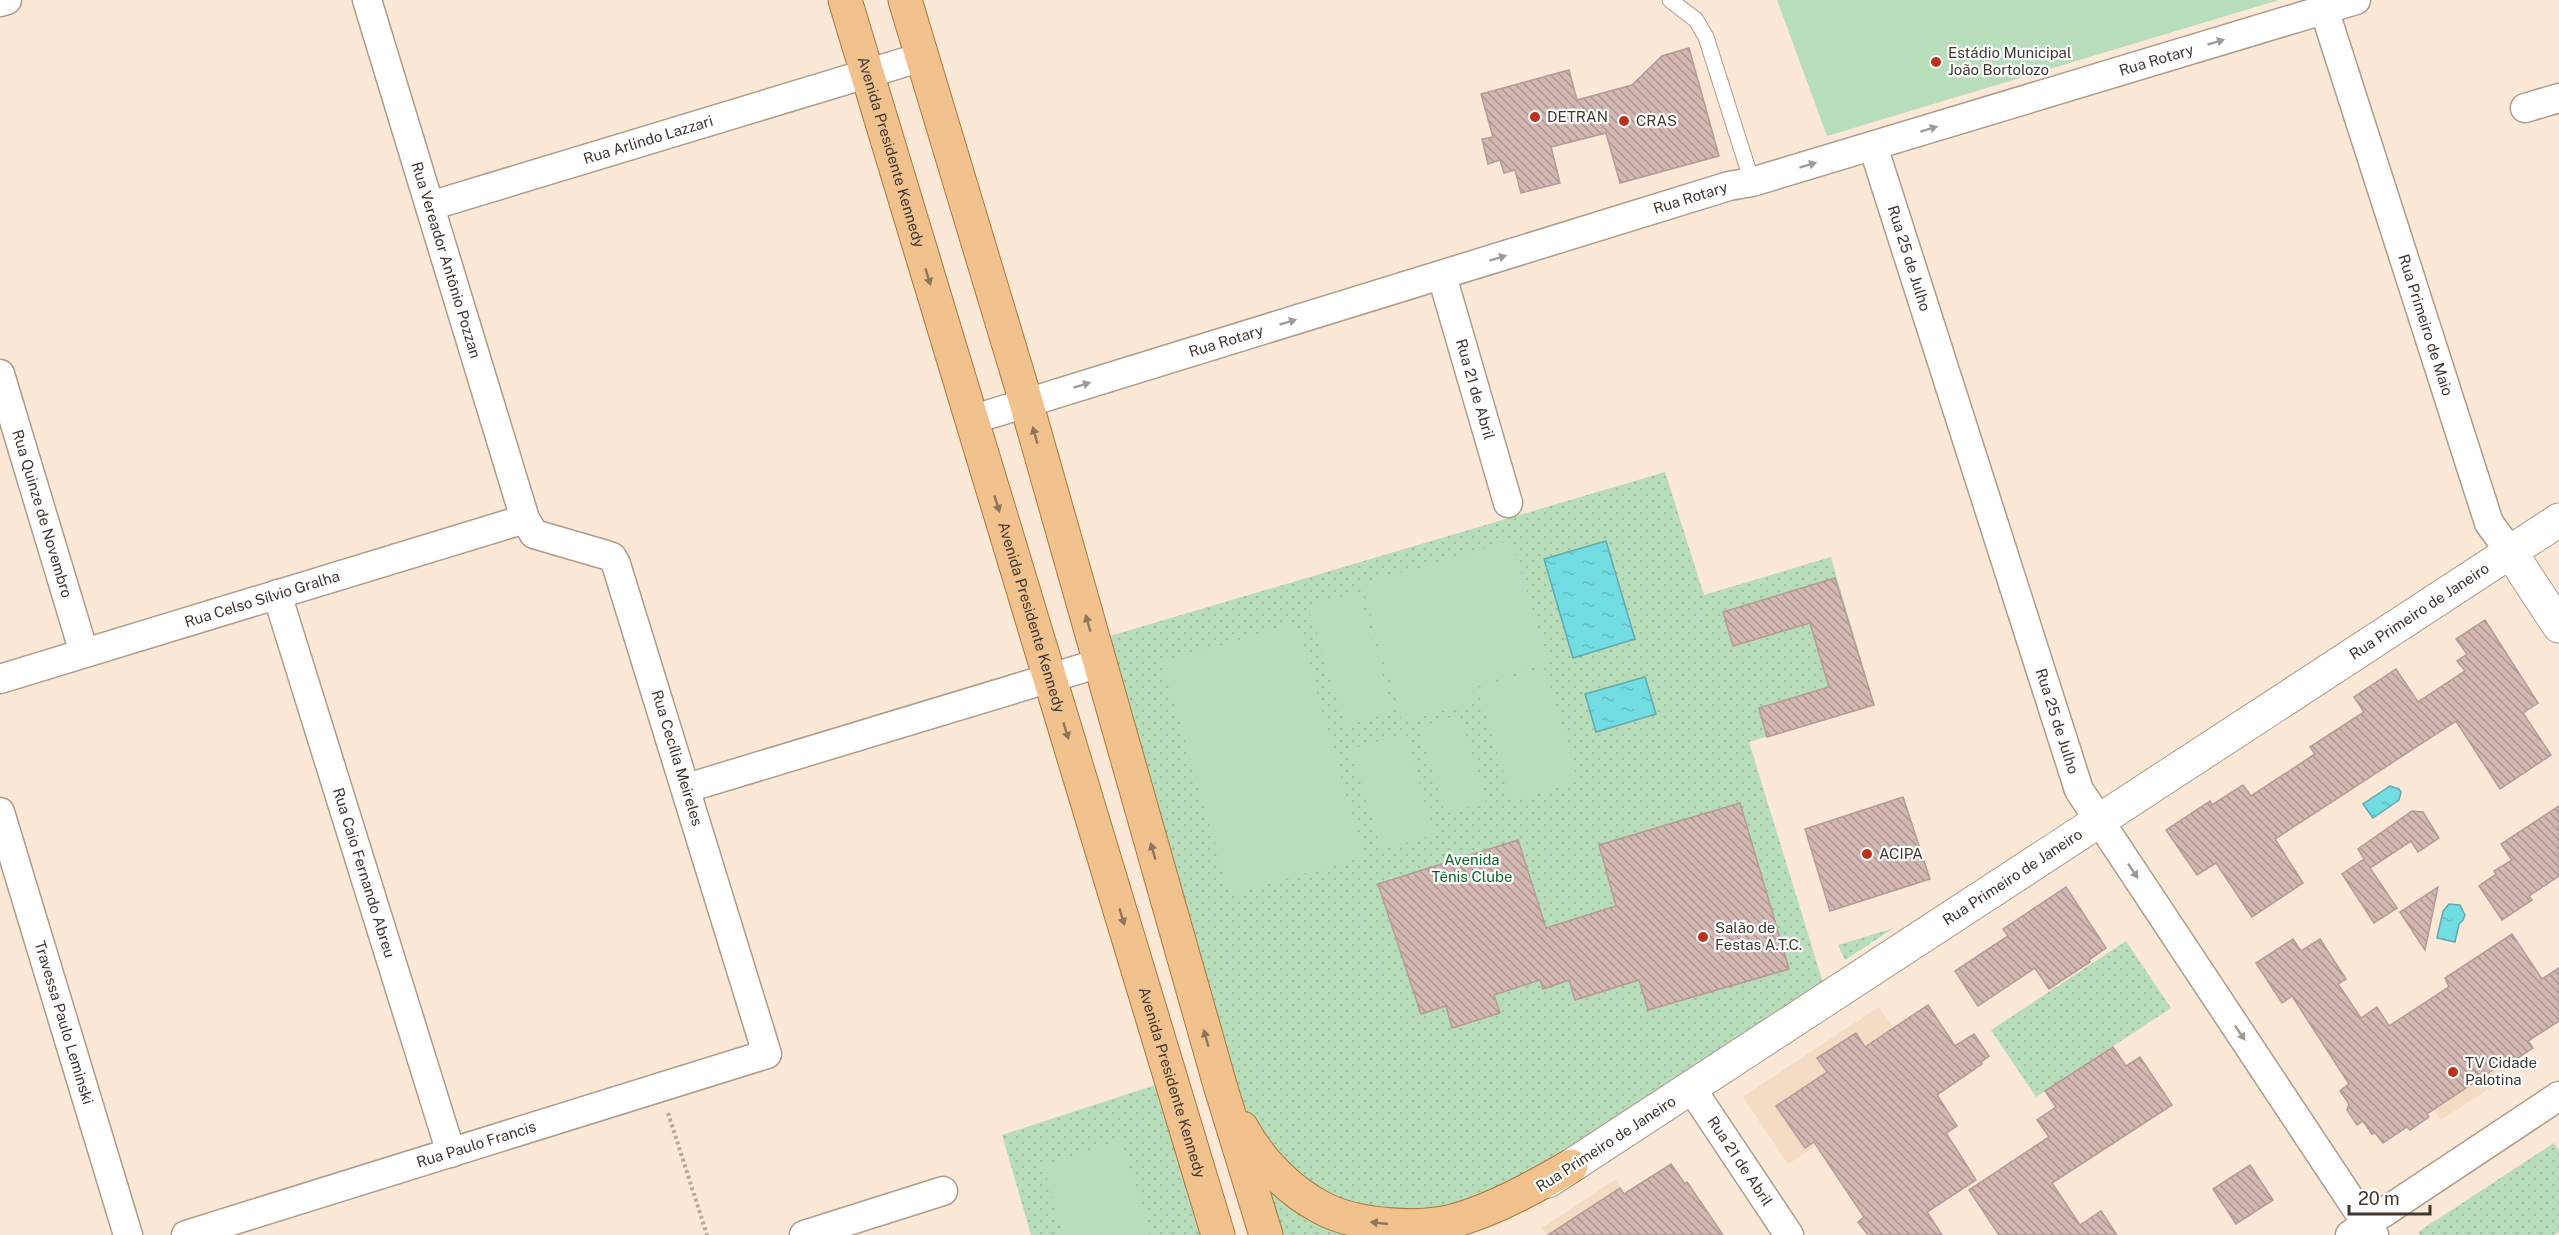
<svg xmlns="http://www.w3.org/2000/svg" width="2559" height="1235" font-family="'Public Sans',sans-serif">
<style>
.built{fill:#f4dbc3}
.grass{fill:url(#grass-dots)}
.garden{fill:#b8ddba}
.water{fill:url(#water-ripples);stroke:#62aaad;stroke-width:1.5}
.building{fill:url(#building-back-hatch);stroke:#b59b96;stroke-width:1.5}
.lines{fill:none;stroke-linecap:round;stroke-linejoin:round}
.service-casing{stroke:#ad9c8a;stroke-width:17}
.minor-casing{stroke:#ad9c8a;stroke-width:31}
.tertiary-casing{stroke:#ad9c8a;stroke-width:35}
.primary-casing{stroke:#ad773c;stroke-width:35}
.path{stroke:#b7a89a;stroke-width:4;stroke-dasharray:3 3;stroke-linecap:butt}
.service{stroke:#fff;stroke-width:15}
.minor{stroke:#fff;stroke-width:28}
.tertiary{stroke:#fff;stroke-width:33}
.primary{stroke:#f1c28e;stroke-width:33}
.oneway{fill:#9f9b98}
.oneway2{fill:#8f765a}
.poi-dot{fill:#be321b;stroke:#fff;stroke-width:2}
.labels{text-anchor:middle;stroke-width:4.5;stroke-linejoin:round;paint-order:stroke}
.poi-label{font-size:15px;fill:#3f3730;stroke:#fff;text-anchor:start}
.street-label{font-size:15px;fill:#3f3730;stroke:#fff}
.park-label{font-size:15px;fill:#096623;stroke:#fff}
</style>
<defs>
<pattern id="grass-dots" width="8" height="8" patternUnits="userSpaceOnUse" patternTransform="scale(1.5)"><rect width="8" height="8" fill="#b8ddba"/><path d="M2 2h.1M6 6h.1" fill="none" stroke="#9fbea0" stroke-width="1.8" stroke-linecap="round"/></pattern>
<pattern id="water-ripples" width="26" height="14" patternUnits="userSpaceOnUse" patternTransform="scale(1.5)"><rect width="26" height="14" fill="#71dce2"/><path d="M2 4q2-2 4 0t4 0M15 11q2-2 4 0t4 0" fill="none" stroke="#63bdc2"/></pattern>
<pattern id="building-back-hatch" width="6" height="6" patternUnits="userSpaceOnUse" patternTransform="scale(1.5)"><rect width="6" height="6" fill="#d3b7b2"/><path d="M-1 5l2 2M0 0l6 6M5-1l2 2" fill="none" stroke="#ad9691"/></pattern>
</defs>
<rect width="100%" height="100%" fill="#fbe8d6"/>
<g class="built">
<path d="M 1879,1007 L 1923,1075 L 1788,1164 L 1743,1097 Z"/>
<path d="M 2464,1008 L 2509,1076 L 2441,1120 L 2396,1053 Z"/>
<path d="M 1615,1180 L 1652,1235 L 1547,1235 L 1542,1228 Z"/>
</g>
<g class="grass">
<path d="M 1665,472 L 1704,595 L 1831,557 L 1874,705 L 1749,742 L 1828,999 L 1508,1199 L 1370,1223 L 1248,1139 L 1093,641 Z"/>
<path d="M 1894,928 L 1845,960 L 1838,945 Z"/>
<path d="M 2126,941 L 2171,1008 L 2036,1097 L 1991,1030 Z"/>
<path d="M 1164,1082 L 1187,1161 L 1200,1235 L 1031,1235 L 1002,1135 Z"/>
<path d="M 2554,1143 L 2559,1151 L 2559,1232 L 2554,1235 L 2420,1235 L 2418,1232 Z"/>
<path d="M 1253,1162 L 1408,1235 L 1276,1235 Z"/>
</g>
<g class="garden">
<path d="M 1777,0 L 2279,0 L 1827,136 Z"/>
<path d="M 1511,540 L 1549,661 L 1472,686 L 1476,702 L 1402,722 L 1361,582 L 1436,564 Z"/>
<path d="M 1358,592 L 1394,712 L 1346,726 L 1308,606 Z"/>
<path d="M 1297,623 L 1364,856 L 1230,895 L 1162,662 Z"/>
<path d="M 1544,667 L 1578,780 L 1512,801 L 1477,688 Z"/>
<path d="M 1460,714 L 1486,802 L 1445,814 L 1419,727 Z"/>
<path d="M 1405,733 L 1434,835 L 1381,850 L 1351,749 Z"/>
<path d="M 1122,1141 L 1150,1235 L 1064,1235 L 1043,1166 Z"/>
</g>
<g class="water">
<path d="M 1606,541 L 1635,639 L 1573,658 L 1544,559 Z"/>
<path d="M 1645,677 L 1656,714 L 1596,732 L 1585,694 Z"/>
<path d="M 2390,786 L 2399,789 L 2401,792 L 2399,800 L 2373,818 L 2363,804 Z"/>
<path d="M 2449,904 L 2460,905 L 2465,915 L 2463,920 L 2459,924 L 2455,942 L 2437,938 L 2443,911 Z"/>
</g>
<g class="building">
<path d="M 1689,48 L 1719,156 L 1620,183 L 1606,133 L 1551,147 L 1560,183 L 1521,193 L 1515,170 L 1504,173 L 1500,160 L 1488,164 L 1482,139 L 1493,137 L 1481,94 L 1569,70 L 1577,100 L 1632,85 L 1662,56 Z"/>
<path d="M 1835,578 L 1874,705 L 1767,737 L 1759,708 L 1829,687 L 1810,623 L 1733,646 L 1723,612 Z"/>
<path d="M 2485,620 L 2538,703 L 2523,713 L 2551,755 L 2500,789 L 2456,721 L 2275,839 L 2303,883 L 2252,917 L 2216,863 L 2197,875 L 2166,830 L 2210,801 L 2212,805 L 2243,785 L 2251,796 L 2315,754 L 2310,747 L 2364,712 L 2354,697 L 2396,669 L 2418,702 L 2465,671 L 2457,661 L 2467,654 L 2456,639 Z"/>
<path d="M 1903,797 L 1930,879 L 1830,911 L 1805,829 Z"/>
<path d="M 1740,803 L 1789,969 L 1648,1010 L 1639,980 L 1575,1000 L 1569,980 L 1543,989 L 1540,980 L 1494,995 L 1500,1013 L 1452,1028 L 1446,1006 L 1421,1014 L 1378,884 L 1518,840 L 1546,928 L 1616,906 L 1599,845 Z"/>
<path d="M 2559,806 L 2559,876 L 2529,896 L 2532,900 L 2502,920 L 2479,886 L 2496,874 L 2494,871 L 2512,860 L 2501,844 Z"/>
<path d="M 2412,811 L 2423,812 L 2439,838 L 2418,852 L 2411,841 L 2370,868 L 2397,908 L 2374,923 L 2342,874 L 2364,859 L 2358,849 Z"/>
<path d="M 2066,887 L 2106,948 L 2089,960 L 2090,962 L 2049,989 L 2035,968 L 1978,1006 L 1955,971 L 2008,936 L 2003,929 Z"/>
<path d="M 2438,887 L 2425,950 L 2400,912 Z"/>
<path d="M 2512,934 L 2542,979 L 2559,968 L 2559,1021 L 2528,1041 L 2533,1048 L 2510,1063 L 2508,1060 L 2427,1114 L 2429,1117 L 2410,1130 L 2407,1127 L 2383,1143 L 2375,1133 L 2372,1134 L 2363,1121 L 2357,1125 L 2347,1110 L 2349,1104 L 2340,1091 L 2349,1084 L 2292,996 L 2282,1003 L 2256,963 L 2293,939 L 2301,951 L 2320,939 L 2346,979 L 2338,984 L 2361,1018 L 2377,1007 L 2389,1026 L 2449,987 L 2445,978 Z"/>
<path d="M 1928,1005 L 1955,1046 L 1974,1034 L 1989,1056 L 1981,1062 L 1982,1064 L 1937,1095 L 1957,1126 L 1946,1133 L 1976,1180 L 1927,1212 L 1942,1235 L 1868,1235 L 1858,1222 L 1864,1217 L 1814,1142 L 1805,1148 L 1776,1106 L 1827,1072 L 1817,1058 L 1856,1033 L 1865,1047 Z"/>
<path d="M 2113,1047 L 2126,1066 L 2140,1057 L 2172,1105 L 2052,1183 L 2080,1225 L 2101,1211 L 2117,1235 L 1999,1235 L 1969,1190 L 2049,1137 L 2037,1120 L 2056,1107 L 2045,1091 Z"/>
<path d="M 1671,1164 L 1685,1184 L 1687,1182 L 1723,1235 L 1548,1235 L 1620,1188 L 1624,1194 Z"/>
<path d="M 2250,1165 L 2273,1200 L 2236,1224 L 2213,1189 Z"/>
</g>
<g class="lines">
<defs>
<path id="service" d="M 1670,0 L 1696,20 L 1706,37 L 1752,182"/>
<g id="minor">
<path d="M 0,2 L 7,0"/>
<path id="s1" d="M 2324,9 L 2489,523 L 2511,553"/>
<path d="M 2525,108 L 2559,98"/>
<path id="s2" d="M 1873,146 L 2079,790 L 2374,1235"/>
<path id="s3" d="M 430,206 L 922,57"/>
<path id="s4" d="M 1442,276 L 1508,503"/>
<path id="s5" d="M 0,374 L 84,653"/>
<path id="s6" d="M 971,420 L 1729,186 L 1752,182 L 2356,0"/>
<path id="s7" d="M 277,594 L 451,1153"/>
<path id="s8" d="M 0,679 L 525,519"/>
<path d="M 687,788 L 1100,663"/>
<path id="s9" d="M 0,812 L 128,1235"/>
<path id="s10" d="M 1691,1088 L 1789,1235"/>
<path id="s11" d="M 186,1235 L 767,1054 L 616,564 L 612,557 L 606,555 L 534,534 L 525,519 L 367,0"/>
<path d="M 804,1235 L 943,1191"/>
<path d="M 2350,1235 L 2559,1096"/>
</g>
<g id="tertiary">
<path d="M 2511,553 L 2559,626"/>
<path id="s12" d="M 1548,1181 L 2559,520"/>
</g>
<g id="primary">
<path id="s13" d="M 845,0 L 1218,1235"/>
<path d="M 905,0 L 1026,402 L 1220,1085 L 1266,1235"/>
<path d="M 1242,1128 C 1259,1160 1289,1191 1322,1208 C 1356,1226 1423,1231 1460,1219 C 1499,1207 1536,1186 1571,1166"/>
</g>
</defs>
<use href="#service" class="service-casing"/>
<use href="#minor" class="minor-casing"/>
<use href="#tertiary" class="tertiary-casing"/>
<use href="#primary" class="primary-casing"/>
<path class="path" d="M 668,1113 L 707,1235"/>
<use href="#service" class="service"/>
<use href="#minor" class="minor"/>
<use href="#tertiary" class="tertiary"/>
<use href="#primary" class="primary"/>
</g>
<defs><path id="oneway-solid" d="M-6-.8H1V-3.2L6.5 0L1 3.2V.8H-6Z" transform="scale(1.5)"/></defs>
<g class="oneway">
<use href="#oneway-solid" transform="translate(2216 42) rotate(-17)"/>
<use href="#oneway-solid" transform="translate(1929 129) rotate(-17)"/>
<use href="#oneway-solid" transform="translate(1808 165) rotate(-17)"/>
<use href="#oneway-solid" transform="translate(1498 258) rotate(-17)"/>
<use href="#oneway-solid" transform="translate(1288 322) rotate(-17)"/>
<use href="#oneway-solid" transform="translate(1082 385) rotate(-17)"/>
<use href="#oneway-solid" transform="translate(2133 871) rotate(56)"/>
<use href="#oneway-solid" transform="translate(2240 1033) rotate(56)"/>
</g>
<g class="oneway2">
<use href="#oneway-solid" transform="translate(928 277) rotate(73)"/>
<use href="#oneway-solid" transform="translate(1035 435) rotate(-106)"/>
<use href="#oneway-solid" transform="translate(997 504) rotate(73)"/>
<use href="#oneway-solid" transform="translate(1088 623) rotate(-106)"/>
<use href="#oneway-solid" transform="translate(1066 731) rotate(73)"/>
<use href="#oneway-solid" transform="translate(1153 851) rotate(-106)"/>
<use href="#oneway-solid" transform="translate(1122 917) rotate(73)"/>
<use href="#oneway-solid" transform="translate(1206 1038) rotate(-106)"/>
<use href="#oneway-solid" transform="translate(1379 1223) rotate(-174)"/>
</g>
<g class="poi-dot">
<circle cx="1936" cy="62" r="6"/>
<circle cx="1535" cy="117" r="6"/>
<circle cx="1624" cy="121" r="6"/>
<circle cx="1867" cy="854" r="6"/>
<circle cx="1703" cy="937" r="6"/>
<circle cx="2453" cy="1072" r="6"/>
</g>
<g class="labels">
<g class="poi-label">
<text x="1948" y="58">Estádio Municipal<tspan x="1948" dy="17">João Bortolozo</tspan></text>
<text x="1547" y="122">DETRAN</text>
<text x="1636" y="126">CRAS</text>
<text x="1879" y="859">ACIPA</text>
<text x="1715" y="933">Salão de<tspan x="1715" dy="17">Festas A.T.C.</tspan></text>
<text x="2465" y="1068">TV Cidade<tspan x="2465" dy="17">Palotina</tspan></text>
</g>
<g class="street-label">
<text dy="5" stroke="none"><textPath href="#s6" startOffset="1239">Rua Rotary</textPath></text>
<text dy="5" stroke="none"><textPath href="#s3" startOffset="228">Rua Arlindo Lazzari</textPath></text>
<text dy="5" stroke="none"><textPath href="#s13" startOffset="159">Avenida Presidente Kennedy</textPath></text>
<text dy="5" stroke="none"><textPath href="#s6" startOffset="753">Rua Rotary</textPath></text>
<text dy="5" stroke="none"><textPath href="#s2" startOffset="118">Rua 25 de Julho</textPath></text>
<text transform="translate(446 260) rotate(73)" y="5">Rua Vereador Antônio Pozzan</text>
<text dy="5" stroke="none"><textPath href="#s1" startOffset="332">Rua Primeiro de Maio</textPath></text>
<text dy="5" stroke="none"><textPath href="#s6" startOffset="267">Rua Rotary</textPath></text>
<text dy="5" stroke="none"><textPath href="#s4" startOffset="118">Rua 21 de Abril</textPath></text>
<text dy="5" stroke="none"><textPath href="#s5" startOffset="146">Rua Quinze de Novembro</textPath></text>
<text dy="5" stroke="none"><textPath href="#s8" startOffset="274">Rua Celso Sílvio Gralha</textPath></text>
<text dy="5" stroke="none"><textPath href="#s12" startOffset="1041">Rua Primeiro de Janeiro</textPath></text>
<text dy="5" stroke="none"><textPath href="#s13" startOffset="645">Avenida Presidente Kennedy</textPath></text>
<text dy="5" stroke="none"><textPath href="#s2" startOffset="604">Rua 25 de Julho</textPath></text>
<text transform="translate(677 758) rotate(73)" y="5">Rua Cecília Meireles</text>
<text dy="5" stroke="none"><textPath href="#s7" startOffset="292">Rua Caio Fernando Abreu</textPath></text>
<text dy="5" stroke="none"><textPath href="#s12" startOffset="555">Rua Primeiro de Janeiro</textPath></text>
<text dy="5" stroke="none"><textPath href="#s9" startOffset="220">Travessa Paulo Leminski</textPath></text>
<text dy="5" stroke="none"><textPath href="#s13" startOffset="1131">Avenida Presidente Kennedy</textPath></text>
<text transform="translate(1606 1144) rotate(-33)" y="5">Rua Primeiro de Janeiro</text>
<text dy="5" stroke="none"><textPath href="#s11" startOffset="304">Rua Paulo Francis</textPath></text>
<text dy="5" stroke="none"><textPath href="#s10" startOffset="88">Rua 21 de Abril</textPath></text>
</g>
<g class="park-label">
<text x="1472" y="865">Avenida<tspan x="1472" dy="17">Tênis Clube</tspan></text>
</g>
</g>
<path d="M2349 1205v9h81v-9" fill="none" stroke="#3f3730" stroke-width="3"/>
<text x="2358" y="1205" font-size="18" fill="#3f3730" stroke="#ffffff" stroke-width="4.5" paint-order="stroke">20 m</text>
</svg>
